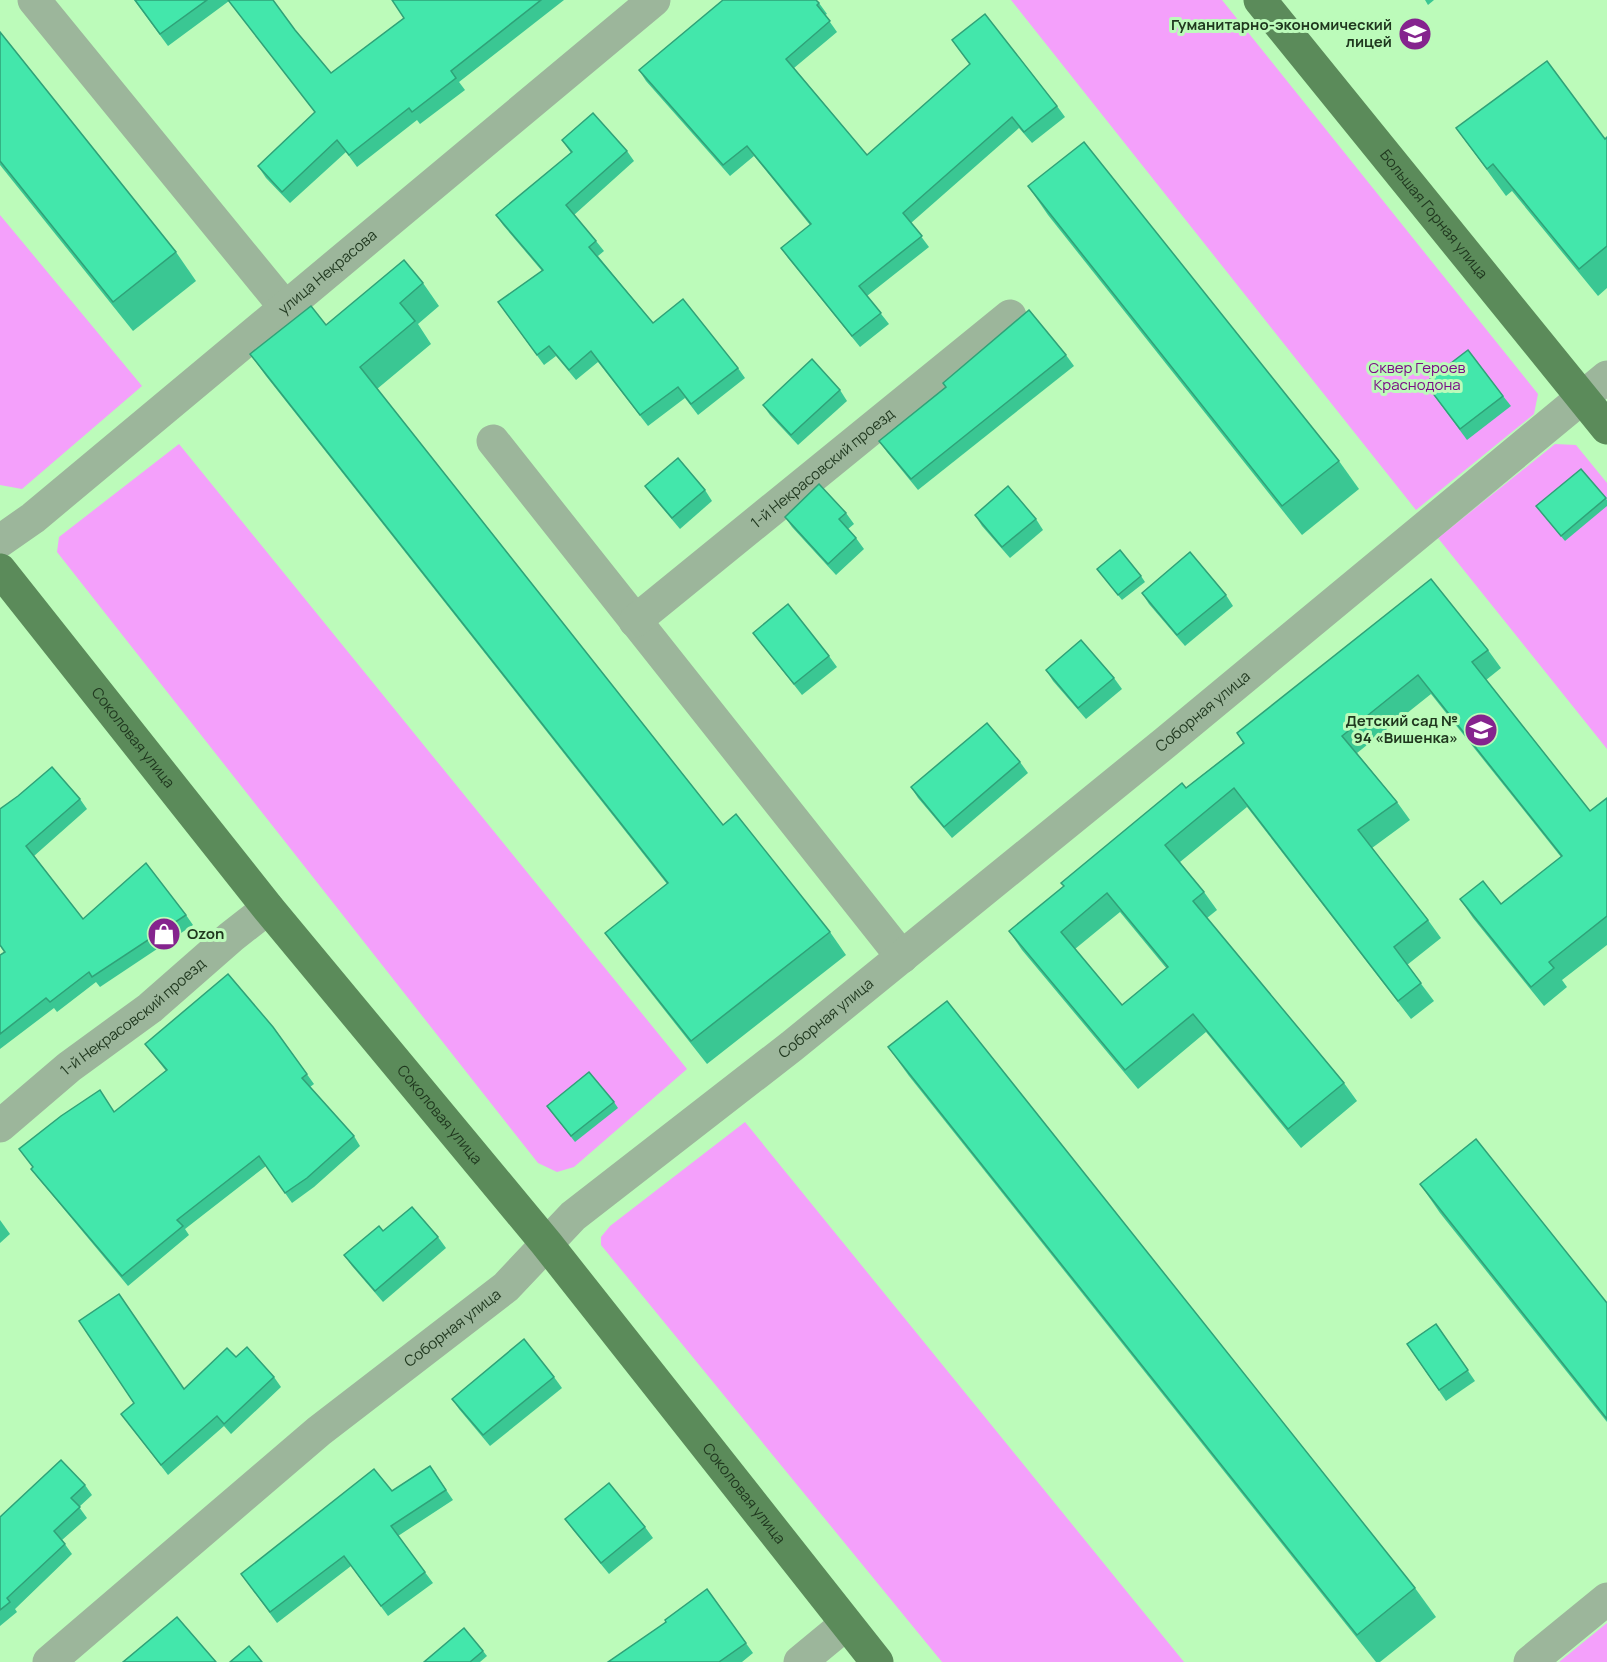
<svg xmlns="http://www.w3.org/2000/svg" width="1607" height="1662" font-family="Manrope,sans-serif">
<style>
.green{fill:#f4a0fb}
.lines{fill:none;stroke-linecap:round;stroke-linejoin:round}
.minor{stroke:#9cb69b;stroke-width:33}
.major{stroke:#5b8b5a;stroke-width:33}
.wall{fill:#3ac793;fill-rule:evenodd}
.building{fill:#43e7ab;stroke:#2fa278;stroke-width:1.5;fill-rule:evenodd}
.labels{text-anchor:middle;stroke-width:6;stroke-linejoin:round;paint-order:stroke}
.poi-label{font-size:15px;font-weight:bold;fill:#1f371e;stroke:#bcfbba;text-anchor:end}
.street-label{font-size:15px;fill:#1f371e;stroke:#bcfbba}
.park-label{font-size:15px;fill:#7b0c85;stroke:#bcfbba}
</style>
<rect width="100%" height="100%" fill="#bcfbba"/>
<g class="green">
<path d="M 1011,0 L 1222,0 L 1538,394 L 1534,414 L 1416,510 Z"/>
<path d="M 0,215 L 142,386 L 22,489 L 0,485 Z"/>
<path d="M 179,444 L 687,1069 L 574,1167 L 557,1172 L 538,1163 L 57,552 L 59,537 Z"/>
<path d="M 1555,444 L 1576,445 L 1607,483 L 1607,749 L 1438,538 Z"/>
<path d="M 745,1122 L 1184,1662 L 942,1662 L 601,1245 L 601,1237 L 610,1226 Z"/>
<path d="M 1607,1623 L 1607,1662 L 1559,1662 Z"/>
</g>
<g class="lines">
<g class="minor">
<path d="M 34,0 L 284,306"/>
<path d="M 493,441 L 902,957"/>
<path id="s1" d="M 0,541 L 33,518 L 654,0"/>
<path id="s2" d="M 635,621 L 1010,316"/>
<path id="s3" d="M 0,1126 L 69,1067 L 150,1008 L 231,937 L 268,908"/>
<path id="s4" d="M 49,1662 L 319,1431 L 506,1287 L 573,1216 L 792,1046 L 1166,742 L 1607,377"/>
<path d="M 800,1662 L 846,1624"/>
<path d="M 1530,1662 L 1607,1599"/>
</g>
<g class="major">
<path id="s5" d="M 1260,0 L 1607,428"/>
<path id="s6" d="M 0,570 L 268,908 L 546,1243 L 877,1662"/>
</g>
</g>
<g class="wall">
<path d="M 134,0 L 273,0 L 295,30 L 331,73 L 404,18 L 392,0 L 564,0 L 459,82 L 465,90 L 420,124 L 417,120 L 357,167 L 346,152 L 290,203 L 266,178 L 258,166 L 315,112 L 229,1 L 168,46 Z"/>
<path d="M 1425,0 L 1434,0 L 1428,5 Z"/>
<path d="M 819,3 L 827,14 L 825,15 L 837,32 L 794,68 L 867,155 L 970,64 L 952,40 L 1057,106 L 1065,117 L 1032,143 L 1019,128 L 911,223 L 929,247 L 867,296 L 889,324 L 860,347 L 788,258 L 781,248 L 810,225 L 754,156 L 730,176 L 646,81 L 639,70 Z"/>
<path d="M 0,32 L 176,252 L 196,281 L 133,331 L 0,165 Z"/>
<path d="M 1456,128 L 1605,139 L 1607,137 L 1607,288 L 1598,296 L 1512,191 L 1506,196 Z"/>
<path d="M 562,140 L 627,151 L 634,161 L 574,215 L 596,241 L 604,251 L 598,256 L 653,323 L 738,368 L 745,378 L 698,415 L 685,398 L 648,426 L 598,362 L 576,380 L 556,356 L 544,365 L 498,302 L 542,271 L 503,225 L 496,215 L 571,153 Z"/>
<path d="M 1028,186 L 1339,461 L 1359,489 L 1302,535 L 1048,215 Z"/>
<path d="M 423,283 L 439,306 L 418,324 L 431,344 L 377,389 L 723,825 L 830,932 L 846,955 L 707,1064 L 621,955 L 605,933 L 667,884 L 266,376 L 250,354 L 326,325 Z"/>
<path d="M 1066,355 L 1074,366 L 918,490 L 887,452 L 879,441 Z"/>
<path d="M 1425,383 L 1503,396 L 1511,406 L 1467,440 Z"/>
<path d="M 840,390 L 847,401 L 798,445 L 770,415 L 763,405 Z"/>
<path d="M 1581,469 L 1607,500 L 1607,506 L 1565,541 L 1536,506 Z"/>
<path d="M 645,486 L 705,490 L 712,501 L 680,529 L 653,497 Z"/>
<path d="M 846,513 L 854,524 L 848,529 L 856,538 L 864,549 L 836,575 L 792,527 L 785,517 Z"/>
<path d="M 975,515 L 1036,519 L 1043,530 L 1010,558 L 982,526 Z"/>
<path d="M 1097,569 L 1141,576 L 1145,582 L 1122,600 Z"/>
<path d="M 1142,593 L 1226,595 L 1233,606 L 1185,646 L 1149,604 Z"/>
<path d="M 753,633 L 829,656 L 837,667 L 802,695 Z"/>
<path d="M 1488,650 L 1501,668 L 1486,680 L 1590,811 L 1607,798 L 1607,945 L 1562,980 L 1567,987 L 1544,1006 L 1473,918 L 1460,899 L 1501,904 L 1561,857 L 1431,694 L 1357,753 L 1397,802 L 1410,820 L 1372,848 L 1428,920 L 1441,938 L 1407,965 L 1434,1001 L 1411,1019 L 1247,807 L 1180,862 L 1204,892 L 1217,910 L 1207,918 L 1344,1083 L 1357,1101 L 1301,1148 L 1206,1032 L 1138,1089 L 1022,950 L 1009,931 L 1186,788 L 1243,743 L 1237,733 ZM 1120,912 L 1167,969 L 1122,1005 L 1075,949 Z"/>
<path d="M 1046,670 L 1114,678 L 1122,689 L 1086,719 L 1053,681 Z"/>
<path d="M 1020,762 L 1028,773 L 952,838 L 918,798 L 911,787 Z"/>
<path d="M 80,799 L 87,809 L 34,856 L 83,919 L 186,915 L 193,925 L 100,987 L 96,982 L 57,1012 L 54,1008 L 0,1049 L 0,955 L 4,952 L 0,946 L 0,809 Z"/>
<path d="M 273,1027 L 314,1084 L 310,1087 L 354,1136 L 360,1146 L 314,1187 L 292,1203 L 266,1166 L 185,1229 L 189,1235 L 128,1286 L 38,1178 L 31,1169 L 33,1167 L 19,1149 L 115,1112 L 166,1071 L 145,1044 Z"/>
<path d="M 888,1047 L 1415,1588 L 1436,1617 L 1380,1662 L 1376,1662 L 909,1076 Z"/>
<path d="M 614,1102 L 618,1108 L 575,1142 L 547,1106 Z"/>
<path d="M 1420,1184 L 1607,1303 L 1607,1422 L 1440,1213 Z"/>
<path d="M 0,1220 L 10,1234 L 0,1243 Z"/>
<path d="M 383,1231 L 438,1237 L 446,1248 L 383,1302 L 352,1266 L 344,1255 Z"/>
<path d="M 1436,1324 L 1475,1381 L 1446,1401 L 1407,1344 Z"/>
<path d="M 236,1357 L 274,1377 L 281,1387 L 231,1434 L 224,1426 L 168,1475 L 121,1414 L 184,1389 Z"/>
<path d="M 554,1377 L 562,1388 L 490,1446 L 459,1409 L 452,1399 Z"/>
<path d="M 430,1466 L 453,1500 L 398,1536 L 433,1583 L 388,1616 L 351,1566 L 277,1623 L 241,1574 L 392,1491 Z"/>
<path d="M 85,1485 L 92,1495 L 79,1507 L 87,1518 L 62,1540 L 72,1554 L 15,1609 L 17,1612 L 0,1626 L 0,1517 Z"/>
<path d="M 565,1519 L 645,1527 L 653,1538 L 609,1574 L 573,1530 Z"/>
<path d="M 707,1589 L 753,1653 L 742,1662 L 608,1662 L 666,1622 Z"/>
<path d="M 483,1651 L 487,1656 L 480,1662 L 424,1662 Z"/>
</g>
<g class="building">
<path d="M 135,0 L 207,0 L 160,34 Z"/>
<path d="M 228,0 L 273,0 L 295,30 L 331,73 L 404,18 L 392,0 L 541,0 L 451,71 L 456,78 L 412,112 L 409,108 L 349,155 L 337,140 L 282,192 L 258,166 L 315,112 Z"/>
<path d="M 723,0 L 816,0 L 819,3 L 817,5 L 830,21 L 786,59 L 867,155 L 970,64 L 952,40 L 985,14 L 1057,106 L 1024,132 L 1012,117 L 903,213 L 922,236 L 859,286 L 881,313 L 852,336 L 781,248 L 811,224 L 747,146 L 723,165 L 639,70 Z"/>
<path d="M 0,32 L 176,252 L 113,302 L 0,161 Z"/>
<path d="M 1547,61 L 1605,139 L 1607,137 L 1607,246 L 1579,269 L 1493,164 L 1487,169 L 1456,128 Z"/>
<path d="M 593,113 L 627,151 L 566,205 L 596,241 L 589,247 L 653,323 L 683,299 L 738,368 L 691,404 L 678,387 L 640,415 L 591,351 L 569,370 L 549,346 L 537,355 L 498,302 L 543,270 L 496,215 L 572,152 L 562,140 Z"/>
<path d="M 1084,142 L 1339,461 L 1282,506 L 1028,186 Z"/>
<path d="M 404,260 L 423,283 L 400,303 L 415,321 L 360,367 L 723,825 L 736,814 L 830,932 L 691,1041 L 605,933 L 668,883 L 250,354 L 311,306 L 326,325 Z"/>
<path d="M 1029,310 L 1066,355 L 911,479 L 879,441 L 946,387 L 943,383 Z"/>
<path d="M 1468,350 L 1503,396 L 1460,429 L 1425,383 Z"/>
<path d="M 812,359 L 840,390 L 791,435 L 763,405 Z"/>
<path d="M 678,458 L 705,490 L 672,518 L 645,486 Z"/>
<path d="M 1581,469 L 1606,498 L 1561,536 L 1536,506 Z"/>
<path d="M 819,484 L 846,513 L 839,519 L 856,538 L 828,564 L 785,517 Z"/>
<path d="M 1008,486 L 1036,519 L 1002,547 L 975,515 Z"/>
<path d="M 1120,550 L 1141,576 L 1118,595 L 1097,569 Z"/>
<path d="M 1190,552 L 1226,595 L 1177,635 L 1142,593 Z"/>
<path d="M 1431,579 L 1488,650 L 1472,662 L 1590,811 L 1607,798 L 1607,916 L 1549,962 L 1554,968 L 1531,987 L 1460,899 L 1483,881 L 1501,904 L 1562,856 L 1418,675 L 1342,736 L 1397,802 L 1358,830 L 1428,920 L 1394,947 L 1421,983 L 1398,1001 L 1234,788 L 1165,845 L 1204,892 L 1193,901 L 1344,1083 L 1288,1129 L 1193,1014 L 1125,1070 L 1009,931 L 1064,886 L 1061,883 L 1182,783 L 1186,788 L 1244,743 L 1237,733 ZM 1107,893 L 1168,967 L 1122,1005 L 1061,932 Z"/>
<path d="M 788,604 L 829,656 L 794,684 L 753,633 Z"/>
<path d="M 1081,640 L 1114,678 L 1078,708 L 1046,670 Z"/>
<path d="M 987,723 L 1020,762 L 944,827 L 911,787 Z"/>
<path d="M 52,767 L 80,799 L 26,846 L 83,919 L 146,863 L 186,915 L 92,977 L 89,972 L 50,1002 L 46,998 L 0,1034 L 0,955 L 5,952 L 0,945 L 0,809 L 18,796 Z"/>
<path d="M 228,974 L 273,1027 L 307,1074 L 302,1078 L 354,1136 L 307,1178 L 285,1193 L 259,1156 L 177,1220 L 183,1226 L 122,1276 L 31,1169 L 33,1167 L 19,1149 L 61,1116 L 100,1090 L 114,1112 L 167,1070 L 145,1044 Z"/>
<path d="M 947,1001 L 1415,1588 L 1357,1635 L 888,1047 Z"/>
<path d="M 589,1072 L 614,1102 L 571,1136 L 547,1106 Z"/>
<path d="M 1476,1139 L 1607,1303 L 1607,1419 L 1420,1184 Z"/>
<path d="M 412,1207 L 438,1237 L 375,1291 L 344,1255 L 379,1226 L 383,1231 Z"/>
<path d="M 119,1294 L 184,1389 L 227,1348 L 236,1357 L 247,1347 L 274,1377 L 224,1424 L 217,1416 L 161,1465 L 121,1414 L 134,1403 L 79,1321 Z"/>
<path d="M 1436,1324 L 1468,1370 L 1439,1390 L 1407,1344 Z"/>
<path d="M 524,1339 L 554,1377 L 483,1435 L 452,1399 Z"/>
<path d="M 61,1460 L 85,1485 L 71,1498 L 80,1507 L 54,1531 L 65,1544 L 7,1598 L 10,1602 L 0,1610 L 0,1517 Z"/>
<path d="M 430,1466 L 446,1490 L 391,1526 L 425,1572 L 381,1606 L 344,1556 L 270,1612 L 241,1574 L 374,1469 L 392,1491 Z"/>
<path d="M 609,1483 L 645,1527 L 601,1563 L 565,1519 Z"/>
<path d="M 707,1589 L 746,1643 L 719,1662 L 608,1662 L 666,1622 L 665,1620 Z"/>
<path d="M 177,1617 L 216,1662 L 123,1662 Z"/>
<path d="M 464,1628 L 483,1651 L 470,1662 L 424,1662 Z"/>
<path d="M 249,1646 L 262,1662 L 230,1662 Z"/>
</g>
<defs>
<symbol id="school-disc" viewBox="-11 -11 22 22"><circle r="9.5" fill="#85248e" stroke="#bcfbba"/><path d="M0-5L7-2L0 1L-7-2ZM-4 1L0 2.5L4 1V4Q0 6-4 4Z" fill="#fff"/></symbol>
<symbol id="shop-disc" viewBox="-11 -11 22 22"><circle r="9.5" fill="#85248e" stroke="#bcfbba"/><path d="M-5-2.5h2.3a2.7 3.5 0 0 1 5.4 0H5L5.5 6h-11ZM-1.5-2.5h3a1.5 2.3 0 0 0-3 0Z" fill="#fff"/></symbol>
</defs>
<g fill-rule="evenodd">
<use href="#school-disc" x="1396" y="15" width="38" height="38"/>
<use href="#school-disc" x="1462" y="711" width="38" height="38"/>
<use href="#shop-disc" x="145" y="915" width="38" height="38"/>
</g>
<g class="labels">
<g class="poi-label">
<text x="1392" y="30">Гуманитарно-экономический<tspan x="1392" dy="17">лицей</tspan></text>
<text x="1458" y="726">Детский сад №<tspan x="1458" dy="17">94 «Вишенка»</tspan></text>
<text x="187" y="939" text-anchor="start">Ozon</text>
</g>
<g class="street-label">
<text dy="5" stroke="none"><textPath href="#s5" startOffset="276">Большая Горная улица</textPath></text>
<text dy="5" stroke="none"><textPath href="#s1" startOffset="424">улица Некрасова</textPath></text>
<text dy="5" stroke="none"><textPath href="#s2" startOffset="242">1-й Некрасовский проезд</textPath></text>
<text dy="5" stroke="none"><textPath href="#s4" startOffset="1496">Соборная улица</textPath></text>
<text dy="5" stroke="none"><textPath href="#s6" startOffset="214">Соколовая улица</textPath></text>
<text dy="5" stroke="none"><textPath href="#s3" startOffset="172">1-й Некрасовский проезд</textPath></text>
<text dy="5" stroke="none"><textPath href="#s4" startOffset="1010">Соборная улица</textPath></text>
<text dy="5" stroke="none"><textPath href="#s6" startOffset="700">Соколовая улица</textPath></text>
<text dy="5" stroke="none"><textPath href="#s4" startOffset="524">Соборная улица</textPath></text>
<text dy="5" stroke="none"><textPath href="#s6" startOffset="1186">Соколовая улица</textPath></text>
</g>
<g class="park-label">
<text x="1417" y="373">Сквер Героев<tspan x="1417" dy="17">Краснодона</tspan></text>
</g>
</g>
</svg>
